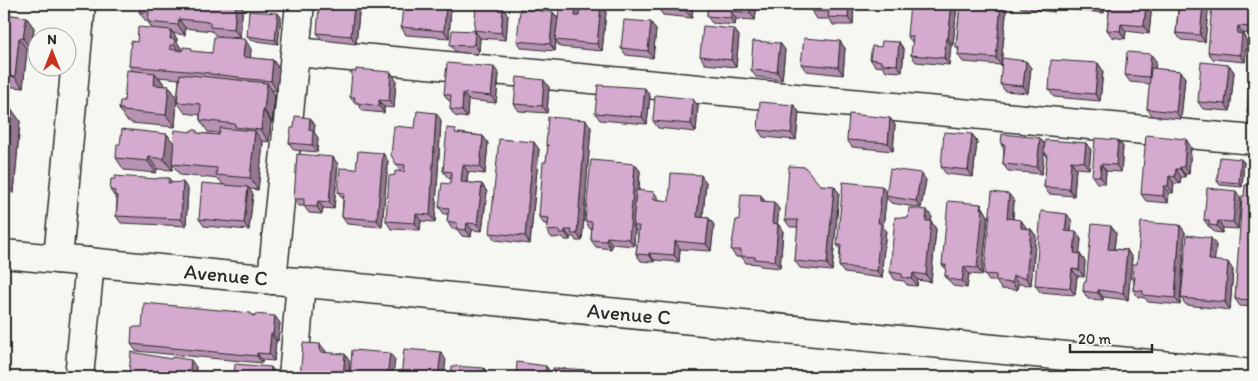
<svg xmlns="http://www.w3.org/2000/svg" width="1258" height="381" font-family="Itim,sans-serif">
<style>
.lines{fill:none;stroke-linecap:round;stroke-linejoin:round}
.minor-casing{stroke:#2b2b2b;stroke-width:31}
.minor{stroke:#f6f6f2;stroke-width:28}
.wall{fill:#b792b2;stroke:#2b2b2b}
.shaded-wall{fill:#957791;stroke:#2b2b2b}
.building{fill:#d5aacf;stroke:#2b2b2b}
.labels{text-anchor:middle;stroke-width:4;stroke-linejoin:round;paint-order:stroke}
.street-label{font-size:21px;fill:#2b2b2b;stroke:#f6f6f2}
</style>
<rect width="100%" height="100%" fill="#f6f6f2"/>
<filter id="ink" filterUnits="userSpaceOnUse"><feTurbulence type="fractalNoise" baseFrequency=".02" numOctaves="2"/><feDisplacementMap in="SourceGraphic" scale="10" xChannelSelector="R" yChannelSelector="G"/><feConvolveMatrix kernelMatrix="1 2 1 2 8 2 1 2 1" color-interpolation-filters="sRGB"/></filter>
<g filter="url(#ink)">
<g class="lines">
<defs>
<g id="minor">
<path d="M 4,18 L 79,25"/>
<path d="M 296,52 L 1254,140"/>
<path d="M 4,254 L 1254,374"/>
<path d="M 58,259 L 81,4"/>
<path d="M 272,280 L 300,4"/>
<path d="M 79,377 L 90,262"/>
<path d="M 293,377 L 301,282"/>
</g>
</defs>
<use href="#minor" class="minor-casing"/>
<use href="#minor" class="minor"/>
</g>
<g class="wall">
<path d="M 243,4 L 240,38 L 216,36 L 212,31 L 185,28 L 185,35 L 173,33 L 177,39 L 177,42 L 181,48 L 181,51 L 212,53 L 251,49 L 250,58 L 273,60 L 279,69 L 277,91 L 272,90 L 275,95 L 272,122 L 271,122 L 269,142 L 262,141 L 263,143 L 258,190 L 249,189 L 253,194 L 249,230 L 204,226 L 199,219 L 223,185 L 219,179 L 180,175 L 173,165 L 172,170 L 157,169 L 156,173 L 124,170 L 116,158 L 120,144 L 167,134 L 174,144 L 199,133 L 219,135 L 219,133 L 208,132 L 200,120 L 200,115 L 185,113 L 177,102 L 179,79 L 159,77 L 164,84 L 164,86 L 169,86 L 177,98 L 175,127 L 131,123 L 130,121 L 127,121 L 119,109 L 124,101 L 132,70 L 129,66 L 137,42 L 152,28 L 148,22 L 148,21 L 146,21 L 139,12 Z"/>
<path d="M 560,4 L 579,4 L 580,5 L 601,5 L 606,12 L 602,51 L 560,47 L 556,41 L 555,51 L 522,48 L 517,41 L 553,12 L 558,19 Z"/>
<path d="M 658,4 L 693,4 L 692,18 L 663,15 L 658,8 Z"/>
<path d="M 708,4 L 757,4 L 755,20 L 736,19 L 735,25 L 712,23 L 707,16 Z"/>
<path d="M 761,4 L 791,4 L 791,10 L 764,7 Z"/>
<path d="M 854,4 L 853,25 L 833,25 L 830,19 L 817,19 L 812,11 Z"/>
<path d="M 957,4 L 953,45 L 951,45 L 949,65 L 916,62 L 911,55 L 913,43 L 907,36 Z"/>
<path d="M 960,4 L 1007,4 L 1001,65 L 963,62 L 958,55 L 959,51 L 956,47 Z"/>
<path d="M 1018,4 L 1057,4 L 1057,7 L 1055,6 L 1054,12 L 1021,8 Z"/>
<path d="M 1060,4 L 1105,4 L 1104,13 L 1064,9 Z"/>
<path d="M 1110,4 L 1152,4 L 1149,34 L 1126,31 L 1125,39 L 1112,37 L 1107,30 Z"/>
<path d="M 1163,4 L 1208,4 L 1205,42 L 1181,40 L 1176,33 L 1178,9 L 1166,8 Z"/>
<path d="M 1254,4 L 1254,34 L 1243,33 L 1243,35 L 1247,41 L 1245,62 L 1213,59 L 1208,52 Z"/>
<path d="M 451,6 L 449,38 L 406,35 L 401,27 Z"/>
<path d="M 359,13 L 356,44 L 322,40 L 317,33 Z"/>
<path d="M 4,14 L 26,17 L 34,28 L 31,50 L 27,50 L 23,88 L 4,86 Z"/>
<path d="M 508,15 L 506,40 L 480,38 L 479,51 L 476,54 L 456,52 L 450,45 L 474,31 Z"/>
<path d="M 281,17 L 278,44 L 250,40 L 247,36 Z"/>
<path d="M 734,29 L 739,36 L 736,67 L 705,64 L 700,56 Z"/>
<path d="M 656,30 L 653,58 L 626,55 L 621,48 Z"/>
<path d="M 899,42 L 904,50 L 902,72 L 886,71 L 884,67 L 875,66 L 870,59 L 881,47 Z"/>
<path d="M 780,43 L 785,50 L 782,80 L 756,77 L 751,70 Z"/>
<path d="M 845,48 L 843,75 L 806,71 L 801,64 Z"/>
<path d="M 1156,61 L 1155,69 L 1180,71 L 1185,78 L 1181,119 L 1153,116 L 1147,109 L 1150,84 L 1130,82 L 1125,75 Z"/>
<path d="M 1098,63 L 1103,71 L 1100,101 L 1054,97 L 1049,90 Z"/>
<path d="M 1229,65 L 1234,72 L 1230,111 L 1203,109 L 1198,102 Z"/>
<path d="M 1031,68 L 1028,93 L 1005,91 L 1000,84 Z"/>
<path d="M 499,74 L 496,103 L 468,100 L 467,118 L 455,116 L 450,109 L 451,101 L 449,101 L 444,94 Z"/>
<path d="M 396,80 L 394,108 L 384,107 L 384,113 L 363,111 L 358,104 L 355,104 L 350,97 Z"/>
<path d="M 549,87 L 547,113 L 519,111 L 514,104 Z"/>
<path d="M 1254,88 L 1254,120 L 1252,120 L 1247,113 Z"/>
<path d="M 650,96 L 647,124 L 600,120 L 595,113 Z"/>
<path d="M 4,104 L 8,104 L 20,121 L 14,193 L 4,192 Z"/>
<path d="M 794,105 L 799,112 L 796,140 L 763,137 L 758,130 Z"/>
<path d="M 698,106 L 696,132 L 658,128 L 653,121 Z"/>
<path d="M 890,118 L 895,125 L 893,151 L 852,147 L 847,140 Z"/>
<path d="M 441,120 L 435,222 L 421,221 L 420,230 L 391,229 L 386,221 L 395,175 L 401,171 L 396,164 L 415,128 Z"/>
<path d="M 315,125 L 314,132 L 318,138 L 317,152 L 294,150 L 289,143 L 294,128 Z"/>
<path d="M 591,127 L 582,241 L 576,241 L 574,237 L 570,237 L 570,240 L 565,240 L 563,237 L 552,238 L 547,231 L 548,224 L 544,224 L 539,217 L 546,162 L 548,147 L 546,144 Z"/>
<path d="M 459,133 L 483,136 L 488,143 L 485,174 L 468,172 L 467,183 L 482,184 L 487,192 L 482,231 L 472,230 L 471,237 L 462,236 L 457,229 L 452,229 L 447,221 L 448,214 L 444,214 L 439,207 L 450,184 L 451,179 L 448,178 L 443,171 Z"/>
<path d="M 972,134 L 977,142 L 973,177 L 946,174 L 941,167 Z"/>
<path d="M 1040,138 L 1045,145 L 1086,143 L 1091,150 L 1089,169 L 1076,168 L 1074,196 L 1049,194 L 1044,187 L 1047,156 L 1044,153 L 1044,152 L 1042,174 L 1008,171 L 1003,164 L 1004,150 L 1001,144 Z"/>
<path d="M 1118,140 L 1123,147 L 1121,172 L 1106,171 L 1105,183 L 1097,183 L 1092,176 Z"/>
<path d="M 1191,147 L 1189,174 L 1185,174 L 1185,177 L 1181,177 L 1180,184 L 1174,183 L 1173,193 L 1169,193 L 1168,203 L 1146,201 L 1141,194 Z"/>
<path d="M 539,149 L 530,244 L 495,240 L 490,233 Z"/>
<path d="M 388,161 L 382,227 L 347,224 L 342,217 L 343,199 L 338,192 L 356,169 Z"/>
<path d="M 1244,162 L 1242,187 L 1220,185 L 1217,181 Z"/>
<path d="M 338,164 L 334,209 L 323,208 L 322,214 L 309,213 L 304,206 L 299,206 L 294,199 Z"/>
<path d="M 635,164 L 640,171 L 639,191 L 659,200 L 669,201 L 706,182 L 703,217 L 709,218 L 714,225 L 711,251 L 680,249 L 679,262 L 654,260 L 654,262 L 641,261 L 636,254 L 638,233 L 635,229 L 634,246 L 612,244 L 611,249 L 596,247 L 591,240 L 592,229 L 590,229 L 585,221 Z"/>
<path d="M 169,178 L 172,183 L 188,189 L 186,226 L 121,223 L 116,216 L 117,200 L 110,190 L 157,179 Z"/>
<path d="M 926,180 L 921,208 L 891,203 L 886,197 L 883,227 L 886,230 L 882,267 L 883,270 L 882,278 L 844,273 L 839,266 L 840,249 L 837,245 L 887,193 Z"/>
<path d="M 820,185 L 834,186 L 839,193 L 832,271 L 800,268 L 795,261 L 798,227 L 790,227 L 785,220 Z"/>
<path d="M 1254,186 L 1254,307 L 1240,306 L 1235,299 L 1244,196 Z"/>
<path d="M 1241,198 L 1238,229 L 1223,228 L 1222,233 L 1214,232 L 1210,227 L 1209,227 L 1204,220 Z"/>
<path d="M 766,201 L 779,209 L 777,224 L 778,224 L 783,231 L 780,268 L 760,266 L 759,264 L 746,263 L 742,257 L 736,257 L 731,250 Z"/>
<path d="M 1014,201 L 1013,219 L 1026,227 L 1026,229 L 1031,229 L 1036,236 L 1031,285 L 1018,284 L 1017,290 L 1001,289 L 996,281 L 989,281 L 984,274 Z"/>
<path d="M 981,204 L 988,216 L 982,275 L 969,274 L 967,288 L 953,286 L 945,276 L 946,269 L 942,265 Z"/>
<path d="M 932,217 L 931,221 L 936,229 L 931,282 L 918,280 L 917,286 L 907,285 L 904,281 L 895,280 L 890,272 L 908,218 Z"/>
<path d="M 1072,221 L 1071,232 L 1081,239 L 1079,254 L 1085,261 L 1084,277 L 1077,276 L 1075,295 L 1040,292 L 1035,285 Z"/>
<path d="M 1185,232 L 1180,305 L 1148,302 L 1145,298 L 1138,297 L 1133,290 L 1134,281 L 1132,277 L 1137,264 Z"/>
<path d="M 1116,233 L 1114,249 L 1127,250 L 1132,258 L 1128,300 L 1103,297 L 1103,300 L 1088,299 L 1083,291 L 1086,282 Z"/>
<path d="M 1216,245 L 1214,261 L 1233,270 L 1230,310 L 1186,305 L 1181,298 Z"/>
<path d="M 253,315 L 280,323 L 278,341 L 276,341 L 274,361 L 262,360 L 262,363 L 136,351 L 131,344 L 142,327 Z"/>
<path d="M 196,367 L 195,377 L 131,377 L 129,374 Z"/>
</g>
<g class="shaded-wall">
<path d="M 236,4 L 243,4 L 240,38 L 234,29 Z"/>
<path d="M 446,4 L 450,4 L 451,6 L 449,38 L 444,31 Z"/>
<path d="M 576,4 L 579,4 L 582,8 L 580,23 L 575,16 Z"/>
<path d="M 687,4 L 693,4 L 692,18 L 686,11 Z"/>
<path d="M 751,4 L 757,4 L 755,20 L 750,13 Z"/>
<path d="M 786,4 L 791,4 L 791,10 Z"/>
<path d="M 849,4 L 854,4 L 853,25 L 848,18 Z"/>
<path d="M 952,4 L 957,4 L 953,45 L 948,38 Z"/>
<path d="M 1001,4 L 1007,4 L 1001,65 L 996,58 Z"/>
<path d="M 1049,4 L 1053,4 L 1055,6 L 1054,12 Z"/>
<path d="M 1099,4 L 1105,4 L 1104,13 L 1099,6 Z"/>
<path d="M 1146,4 L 1152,4 L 1149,34 L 1144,26 Z"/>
<path d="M 1203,4 L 1209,4 L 1205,42 L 1200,35 Z"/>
<path d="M 1252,4 L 1254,4 L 1254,33 L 1250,27 Z"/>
<path d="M 601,5 L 606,12 L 602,51 L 597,44 Z"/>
<path d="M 354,6 L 359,13 L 356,44 L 351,36 Z"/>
<path d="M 503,8 L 508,15 L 506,40 L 501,33 Z"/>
<path d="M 731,11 L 736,19 L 735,25 L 730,18 Z"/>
<path d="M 553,12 L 558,19 L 555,40 L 556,41 L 555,51 L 550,44 Z"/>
<path d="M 278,13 L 281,17 L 278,44 L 275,40 Z"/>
<path d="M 26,17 L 34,28 L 31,50 L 23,39 Z"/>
<path d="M 179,19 L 185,28 L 185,35 L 178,25 Z"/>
<path d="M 651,22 L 656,30 L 653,58 L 648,51 Z"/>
<path d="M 1121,24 L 1126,31 L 1125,39 L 1120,31 Z"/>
<path d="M 1238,26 L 1247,41 L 1245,62 L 1240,55 L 1237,33 Z"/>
<path d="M 734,29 L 739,36 L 736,67 L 731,60 Z"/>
<path d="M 171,30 L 177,39 L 177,42 L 181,48 L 181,55 L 170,39 Z"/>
<path d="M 475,31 L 480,38 L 479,51 L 474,44 Z"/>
<path d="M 19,38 L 27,50 L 23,88 L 15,77 Z"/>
<path d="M 946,38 L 951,45 L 949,65 L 944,58 Z"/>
<path d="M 245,39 L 251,49 L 250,66 L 243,57 Z"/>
<path d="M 840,41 L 845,48 L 843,75 L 838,67 Z"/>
<path d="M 899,42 L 904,50 L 902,72 L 897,65 Z"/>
<path d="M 780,43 L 785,50 L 782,80 L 777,72 Z"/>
<path d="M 1151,54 L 1156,61 L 1154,84 L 1149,77 Z"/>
<path d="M 273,60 L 279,69 L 277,91 L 271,81 Z"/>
<path d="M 1026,61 L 1031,68 L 1028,93 L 1023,86 Z"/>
<path d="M 1098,63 L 1103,71 L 1100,101 L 1095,94 Z"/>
<path d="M 1229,65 L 1234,72 L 1230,111 L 1225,104 Z"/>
<path d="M 494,67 L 499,74 L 496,103 L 491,96 Z"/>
<path d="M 1180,71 L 1185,78 L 1181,119 L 1176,112 Z"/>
<path d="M 391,72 L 396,80 L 394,108 L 389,101 Z"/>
<path d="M 155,73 L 164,84 L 162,96 L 154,85 Z"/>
<path d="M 544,80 L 549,87 L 547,113 L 542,106 Z"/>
<path d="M 267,83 L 275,95 L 272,122 L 264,110 Z"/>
<path d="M 169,86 L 177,98 L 175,127 L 166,115 Z"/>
<path d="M 645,88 L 650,96 L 647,124 L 642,117 Z"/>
<path d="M 463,93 L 468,100 L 467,118 L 462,111 Z"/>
<path d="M 693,99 L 698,106 L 696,132 L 691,124 Z"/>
<path d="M 379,100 L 384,107 L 384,113 L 379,106 Z"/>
<path d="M 8,104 L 20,121 L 14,193 L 6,181 Z"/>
<path d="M 794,105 L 799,112 L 796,140 L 791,133 Z"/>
<path d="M 263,110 L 271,122 L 269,142 L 261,130 Z"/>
<path d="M 436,113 L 441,120 L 435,222 L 430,215 Z"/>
<path d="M 310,118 L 315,125 L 314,132 L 318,138 L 317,152 L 312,145 L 309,130 Z"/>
<path d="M 890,118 L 895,125 L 893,151 L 888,143 Z"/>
<path d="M 586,120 L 591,127 L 582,241 L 577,234 Z"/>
<path d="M 255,131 L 263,143 L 258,190 L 250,178 Z"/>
<path d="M 167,134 L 175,145 L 172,164 L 173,165 L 172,170 L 164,159 Z"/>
<path d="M 972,134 L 977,142 L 973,177 L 968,170 Z"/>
<path d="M 483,136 L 488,143 L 485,174 L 480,167 Z"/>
<path d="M 1040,138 L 1045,145 L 1042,174 L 1037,167 Z"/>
<path d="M 1186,139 L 1191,147 L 1189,174 L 1184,167 Z"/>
<path d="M 1118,140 L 1123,147 L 1121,172 L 1116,165 Z"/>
<path d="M 534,142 L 539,149 L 530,244 L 525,236 Z"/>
<path d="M 1086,143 L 1091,150 L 1089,169 L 1084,162 Z"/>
<path d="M 383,153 L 388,161 L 382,227 L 377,220 Z"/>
<path d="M 149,157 L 157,169 L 156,173 L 148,161 Z"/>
<path d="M 333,157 L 338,164 L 334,209 L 329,202 Z"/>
<path d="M 1241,159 L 1244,162 L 1242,187 L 1239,183 Z"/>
<path d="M 1071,161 L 1076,168 L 1074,196 L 1069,189 Z"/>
<path d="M 635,164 L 640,171 L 635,226 L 633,226 L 635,229 L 634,246 L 629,239 Z"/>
<path d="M 1101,164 L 1106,171 L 1105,183 L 1100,176 Z"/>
<path d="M 463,165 L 468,172 L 466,189 L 461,182 Z"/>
<path d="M 1180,167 L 1185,174 L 1185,177 L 1180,169 Z"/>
<path d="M 1176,169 L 1181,177 L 1180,184 L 1175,177 Z"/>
<path d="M 921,173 L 926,180 L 921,208 L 916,201 Z"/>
<path d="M 701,175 L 706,182 L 702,224 L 697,217 Z"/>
<path d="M 1169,176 L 1174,183 L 1173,193 L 1168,186 Z"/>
<path d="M 183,182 L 188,189 L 186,226 L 181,219 Z"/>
<path d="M 482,184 L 487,192 L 482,231 L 477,224 Z"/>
<path d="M 834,186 L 839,193 L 832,271 L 827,264 Z"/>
<path d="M 882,186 L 887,193 L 883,227 L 886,230 L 882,267 L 883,270 L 882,278 L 877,271 L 877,262 L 878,223 Z"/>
<path d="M 1164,186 L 1169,193 L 1168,203 L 1163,196 Z"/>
<path d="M 248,187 L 253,194 L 249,230 L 244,223 Z"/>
<path d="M 1236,191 L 1241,198 L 1238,229 L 1233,222 Z"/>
<path d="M 654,192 L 659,199 L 658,207 L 653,199 Z"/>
<path d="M 1009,194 L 1014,201 L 1012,225 L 1007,218 Z"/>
<path d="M 761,195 L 766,203 L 761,201 Z"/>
<path d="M 318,201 L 323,208 L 322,214 L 317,207 Z"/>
<path d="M 774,202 L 779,209 L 777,230 L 772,223 Z"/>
<path d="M 981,204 L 988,216 L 982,275 L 977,268 Z"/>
<path d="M 927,210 L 932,217 L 931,221 L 936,229 L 931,282 L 926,275 L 926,221 Z"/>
<path d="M 416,214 L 421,221 L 420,230 L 415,223 Z"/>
<path d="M 1067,214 L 1072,221 L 1070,239 L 1065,231 Z"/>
<path d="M 709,218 L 714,225 L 711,251 L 706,244 Z"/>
<path d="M 1021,220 L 1026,227 L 1026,235 L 1021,228 Z"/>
<path d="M 1218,221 L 1223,228 L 1222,233 L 1217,226 Z"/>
<path d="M 467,223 L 472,230 L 471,237 L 466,230 Z"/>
<path d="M 778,224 L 783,231 L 780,268 L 775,261 Z"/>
<path d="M 1180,225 L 1185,232 L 1180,305 L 1175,298 Z"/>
<path d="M 1111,226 L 1116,233 L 1113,256 L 1108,249 Z"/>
<path d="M 1031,229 L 1036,236 L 1031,285 L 1026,278 Z"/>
<path d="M 565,230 L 570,237 L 570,240 L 565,233 Z"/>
<path d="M 1076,232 L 1081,239 L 1079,260 L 1074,253 Z"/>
<path d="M 607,237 L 612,244 L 611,249 L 606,241 Z"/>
<path d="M 1211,238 L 1216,245 L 1214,268 L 1209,260 Z"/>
<path d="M 675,241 L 680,249 L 679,262 L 674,255 Z"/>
<path d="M 1127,250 L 1132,258 L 1128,300 L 1123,293 Z"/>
<path d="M 649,253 L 654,260 L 654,262 L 649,255 Z"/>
<path d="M 1080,254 L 1085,261 L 1084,277 L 1079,270 Z"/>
<path d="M 1228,262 L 1233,270 L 1230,310 L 1225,302 Z"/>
<path d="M 964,267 L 969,274 L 967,288 L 962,281 Z"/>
<path d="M 1072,269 L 1077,276 L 1075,295 L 1070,288 Z"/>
<path d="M 913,273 L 918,280 L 917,286 L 912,279 Z"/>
<path d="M 1013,276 L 1018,284 L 1017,290 L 1012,283 Z"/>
<path d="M 1098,290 L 1103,297 L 1103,300 L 1098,293 Z"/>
<path d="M 275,316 L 280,323 L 278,341 L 273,334 Z"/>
<path d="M 271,334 L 276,341 L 274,361 L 269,354 Z"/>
<path d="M 320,344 L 326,351 L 325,360 L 320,352 Z"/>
<path d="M 441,352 L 446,360 L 444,377 L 438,377 Z"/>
<path d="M 257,353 L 262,360 L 262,363 L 257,356 Z"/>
<path d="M 390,353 L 395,360 L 393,377 L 387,377 Z"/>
<path d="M 345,354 L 350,362 L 349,377 L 343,377 Z"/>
<path d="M 191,360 L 196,367 L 195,377 L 189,377 Z"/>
<path d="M 546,366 L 551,373 L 551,377 L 545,377 Z"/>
<path d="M 271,367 L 276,374 L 275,377 L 270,377 Z"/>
<path d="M 484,368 L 489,376 L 489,377 L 484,377 Z"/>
<path d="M 590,370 L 595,377 L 589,377 Z"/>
</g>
<g class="building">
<path d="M 140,4 L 236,4 L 234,29 L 210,27 L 210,22 L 179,19 L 178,25 L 148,22 L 149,12 L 139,12 Z"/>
<path d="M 319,4 L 330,4 L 354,6 L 351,36 L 317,33 Z"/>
<path d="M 403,4 L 446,4 L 444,31 L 401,27 Z"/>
<path d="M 560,4 L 576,4 L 575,16 L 579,16 L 580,4 L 601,5 L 597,44 L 555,40 Z"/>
<path d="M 658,4 L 687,4 L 686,11 L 658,8 Z"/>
<path d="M 708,4 L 751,4 L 750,13 L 731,11 L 730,18 L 707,16 Z"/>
<path d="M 812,4 L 849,4 L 848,18 L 828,17 L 829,12 L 812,11 Z"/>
<path d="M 910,4 L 952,4 L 948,38 L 946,38 L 944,58 L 911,55 L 913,36 L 907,36 Z"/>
<path d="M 960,4 L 1001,4 L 996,58 L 958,55 L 959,47 L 956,47 Z"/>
<path d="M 1075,4 L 1099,4 L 1099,6 Z"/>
<path d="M 1110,4 L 1146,4 L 1144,26 L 1121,24 L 1120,31 L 1107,30 Z"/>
<path d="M 1179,4 L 1203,4 L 1200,35 L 1176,33 Z"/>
<path d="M 1212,4 L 1252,4 L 1250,27 L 1238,26 L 1237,33 L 1242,34 L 1240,55 L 1208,52 Z"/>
<path d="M 476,6 L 503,8 L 501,33 L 474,30 Z"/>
<path d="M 520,9 L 553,12 L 550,44 L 517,41 Z"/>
<path d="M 249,11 L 278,13 L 275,40 L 247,36 Z"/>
<path d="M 4,14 L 26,17 L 23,39 L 19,38 L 15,77 L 4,75 Z"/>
<path d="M 624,20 L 651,22 L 648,51 L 621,48 Z"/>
<path d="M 703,26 L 734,29 L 731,60 L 700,56 Z"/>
<path d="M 138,27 L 171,30 L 170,39 L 175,39 L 174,45 L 170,45 L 170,49 L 183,51 L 183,47 L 192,48 L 192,51 L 212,53 L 214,37 L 245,39 L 243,57 L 273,60 L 271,81 L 238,78 L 239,77 L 210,74 L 210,73 L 129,66 L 131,41 L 137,42 Z"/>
<path d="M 452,30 L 475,31 L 474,44 L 471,46 L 450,45 Z"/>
<path d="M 804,38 L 840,41 L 838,67 L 801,64 Z"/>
<path d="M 753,41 L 780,43 L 777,72 L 751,70 Z"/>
<path d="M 882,41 L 899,42 L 897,65 L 881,64 L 881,61 L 870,59 L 872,46 L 881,47 Z"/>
<path d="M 1127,52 L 1151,54 L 1149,77 L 1125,75 Z"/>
<path d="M 1002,58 L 1026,61 L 1023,86 L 1000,84 Z"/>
<path d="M 1051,60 L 1098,63 L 1095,94 L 1049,90 Z"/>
<path d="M 1201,62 L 1229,65 L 1225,104 L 1198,102 Z"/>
<path d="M 447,63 L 494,67 L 491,96 L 463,93 L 462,111 L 450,109 L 451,95 L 444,94 Z"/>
<path d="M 1151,68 L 1180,71 L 1176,112 L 1147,109 Z"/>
<path d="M 356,69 L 391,72 L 389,101 L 379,100 L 379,106 L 358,103 L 354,100 L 355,97 L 350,97 L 352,71 L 356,72 Z"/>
<path d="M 127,70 L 155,73 L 154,85 L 169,86 L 166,115 L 123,111 L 123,109 L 119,109 L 120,101 L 124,101 Z"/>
<path d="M 180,74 L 267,83 L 264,110 L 263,110 L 261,130 L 235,127 L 235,124 L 200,120 L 201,104 L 177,102 Z"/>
<path d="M 517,77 L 544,80 L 542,106 L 514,104 Z"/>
<path d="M 598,85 L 645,88 L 642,117 L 595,113 Z"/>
<path d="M 1249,88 L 1254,88 L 1254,114 L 1247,113 Z"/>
<path d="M 655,95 L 693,99 L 691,124 L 653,121 Z"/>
<path d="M 760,102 L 794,105 L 791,133 L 758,130 Z"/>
<path d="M 4,104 L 8,104 L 8,109 L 12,109 L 6,181 L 4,181 Z"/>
<path d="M 417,111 L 436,113 L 430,215 L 416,214 L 415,223 L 386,221 L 389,176 L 395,175 L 395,171 L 404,172 L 405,165 L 396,164 L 391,155 L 394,126 L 415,128 Z"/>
<path d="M 849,114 L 890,118 L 888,143 L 847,140 Z"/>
<path d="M 295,116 L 310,118 L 309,130 L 313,131 L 312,145 L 289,143 L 291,128 L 294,128 Z"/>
<path d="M 548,117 L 586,120 L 577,234 L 571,234 L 572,230 L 565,230 L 565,233 L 560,233 L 560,230 L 547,231 L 549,218 L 539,217 L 543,162 L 546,162 L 548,145 L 546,144 Z"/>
<path d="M 220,128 L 255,131 L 250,178 L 216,175 L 217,168 L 172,164 L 175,130 L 191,132 L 191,130 L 197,130 L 197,133 L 219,135 Z"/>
<path d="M 447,128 L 456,129 L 455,133 L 483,136 L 480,167 L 463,165 L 461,182 L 482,184 L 477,224 L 467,223 L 466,230 L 457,229 L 457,223 L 447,221 L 449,208 L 439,207 L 442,183 L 450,184 L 452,172 L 443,171 Z"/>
<path d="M 122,129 L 167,134 L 164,159 L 149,157 L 148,161 L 116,158 L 117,144 L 120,144 Z"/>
<path d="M 944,132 L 972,134 L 968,170 L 941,167 Z"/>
<path d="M 1002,134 L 1040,138 L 1037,167 L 1003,164 L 1005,145 L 1001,144 Z"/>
<path d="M 1146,135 L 1186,139 L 1184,167 L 1180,167 L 1180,169 L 1176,169 L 1175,177 L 1169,176 L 1168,186 L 1164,186 L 1163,196 L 1141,194 Z"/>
<path d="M 1095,138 L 1118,140 L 1116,165 L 1101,164 L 1100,176 L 1092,176 Z"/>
<path d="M 499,139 L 534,142 L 525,236 L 490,233 Z"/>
<path d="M 1045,140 L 1086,143 L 1084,162 L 1071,161 L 1069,189 L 1044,187 L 1047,154 L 1044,153 Z"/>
<path d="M 358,151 L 383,153 L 377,220 L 342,217 L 344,193 L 338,192 L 340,168 L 356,169 Z"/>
<path d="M 297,154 L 333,157 L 329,202 L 318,201 L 317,207 L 304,206 L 304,199 L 294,199 Z"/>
<path d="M 1220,157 L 1241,159 L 1239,183 L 1217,181 Z"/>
<path d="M 591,160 L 635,164 L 629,239 L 607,237 L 606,241 L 591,240 L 592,222 L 585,221 Z"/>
<path d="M 789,166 L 805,167 L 820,185 L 834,186 L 827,264 L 795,261 L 798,220 L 785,220 Z"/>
<path d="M 890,169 L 921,173 L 916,201 L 886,196 Z"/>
<path d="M 671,173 L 701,175 L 697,217 L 709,218 L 706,244 L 675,241 L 674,255 L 649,253 L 649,255 L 636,254 L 639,226 L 633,226 L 636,190 L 654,192 L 653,199 L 669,201 Z"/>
<path d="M 115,176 L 157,179 L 158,178 L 169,178 L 168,183 L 183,182 L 181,219 L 116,216 L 118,196 L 114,195 L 115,191 L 110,190 L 111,179 L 115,179 Z"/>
<path d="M 843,182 L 882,186 L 878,223 L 881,223 L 877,262 L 878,262 L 877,271 L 839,266 L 841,245 L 837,245 Z"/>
<path d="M 202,183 L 248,187 L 244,223 L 199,219 Z"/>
<path d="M 1245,185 L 1254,186 L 1254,300 L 1235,299 L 1242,196 L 1244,196 Z"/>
<path d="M 1207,188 L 1236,191 L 1233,222 L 1218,221 L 1217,226 L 1209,225 L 1209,220 L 1204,220 Z"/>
<path d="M 992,192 L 1009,194 L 1007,218 L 1021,220 L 1021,228 L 1031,229 L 1026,278 L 1013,276 L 1012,283 L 996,281 L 996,275 L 984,274 Z"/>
<path d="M 741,194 L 761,195 L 761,201 L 774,202 L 772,223 L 778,224 L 775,261 L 755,259 L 755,257 L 741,256 L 741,250 L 731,250 L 736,220 L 739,220 Z"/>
<path d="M 948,201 L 981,204 L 980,209 L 983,209 L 977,268 L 964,267 L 962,281 L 948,279 L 948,276 L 945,276 L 946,265 L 942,265 Z"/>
<path d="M 909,208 L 927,210 L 926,221 L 931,221 L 926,275 L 913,273 L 912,279 L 902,277 L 902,274 L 890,272 L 895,217 L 908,218 Z"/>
<path d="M 1041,211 L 1067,214 L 1065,231 L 1076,232 L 1074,253 L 1080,254 L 1079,270 L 1072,269 L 1070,288 L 1035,285 Z"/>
<path d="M 1141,222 L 1180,225 L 1175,298 L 1143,295 L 1143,291 L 1133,290 L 1135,277 L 1132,277 L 1133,264 L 1137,264 Z"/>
<path d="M 1092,224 L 1111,226 L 1108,249 L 1127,250 L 1123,293 L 1098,290 L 1098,293 L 1083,291 L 1084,282 L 1086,282 Z"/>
<path d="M 1187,235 L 1211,238 L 1209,260 L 1228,262 L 1225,302 L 1181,298 Z"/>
<path d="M 144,303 L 251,313 L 251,315 L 255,316 L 255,314 L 275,316 L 273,334 L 271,334 L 269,354 L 257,353 L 257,356 L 131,344 L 132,327 L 142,327 Z"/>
<path d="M 303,343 L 320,344 L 320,352 L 345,354 L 343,377 L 300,377 Z"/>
<path d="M 404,349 L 441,352 L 438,377 L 401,377 Z"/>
<path d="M 352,350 L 390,353 L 387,377 L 350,377 Z"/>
<path d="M 131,352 L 171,359 L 172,357 L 191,360 L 189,377 L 136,377 L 137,374 L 129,374 Z"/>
<path d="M 517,362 L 546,366 L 545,377 L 516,377 Z"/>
<path d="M 235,364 L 271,367 L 270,377 L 234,377 Z"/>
<path d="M 452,366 L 484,368 L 484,377 L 451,377 Z"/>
<path d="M 553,368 L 590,370 L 589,377 L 552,377 Z"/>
<path d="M 603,373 L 619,374 L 619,377 L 623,377 L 603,377 Z"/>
</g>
</g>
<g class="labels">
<g class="street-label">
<text transform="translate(226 275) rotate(5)" y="7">Avenue C</text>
<text transform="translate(629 314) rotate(5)" y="7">Avenue C</text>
</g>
</g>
<rect width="1258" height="381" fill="none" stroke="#f6f6f2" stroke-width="20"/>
<rect x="10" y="10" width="1238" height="361" fill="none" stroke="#2b2b2b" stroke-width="2" filter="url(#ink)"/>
<g transform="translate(52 52)"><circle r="24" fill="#f6f6f2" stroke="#a5a5a2"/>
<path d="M0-4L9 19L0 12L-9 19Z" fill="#c8321e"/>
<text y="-8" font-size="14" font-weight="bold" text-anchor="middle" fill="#2b2b2b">N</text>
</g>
<path d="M1070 344v8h82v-8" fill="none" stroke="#2b2b2b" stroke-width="2.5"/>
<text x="1078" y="344" font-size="15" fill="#2b2b2b" stroke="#f6f6f2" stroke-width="4" paint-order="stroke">20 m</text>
</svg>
